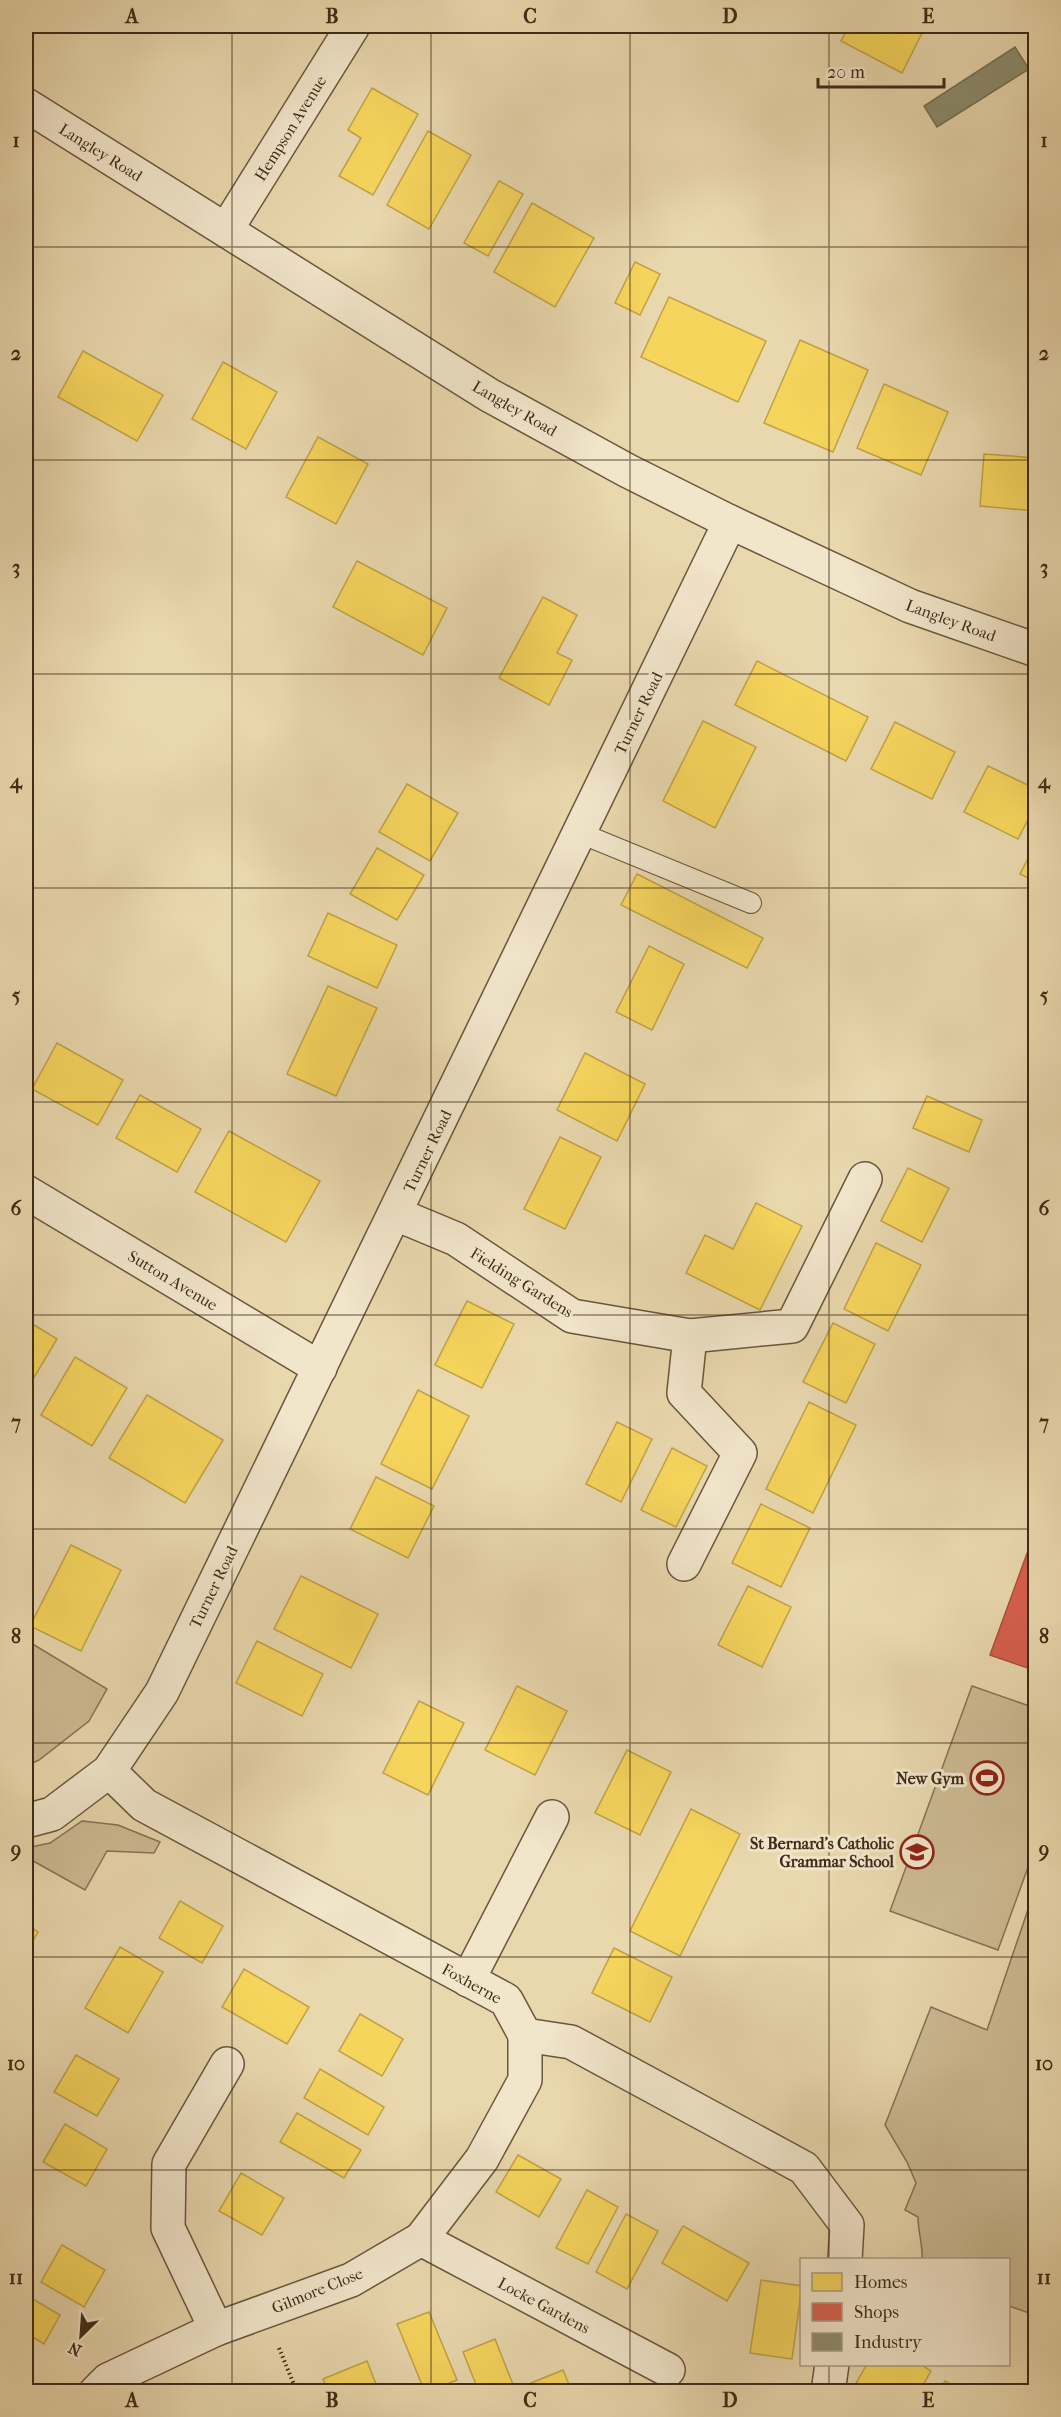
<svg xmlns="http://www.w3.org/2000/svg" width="1061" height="2417" font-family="'IM FELL French Canon',serif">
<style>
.green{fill:#ccba93;stroke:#867254;stroke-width:1.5}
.homes{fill:#f6d55c;stroke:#bfa247;stroke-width:1.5}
.shops{fill:#d6604d;stroke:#a9503c;stroke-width:1.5}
.industry{fill:#8c8c6e;stroke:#756f54;stroke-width:1.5}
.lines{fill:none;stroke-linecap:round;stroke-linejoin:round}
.service-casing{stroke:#6a563c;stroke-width:22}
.minor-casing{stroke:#6a563c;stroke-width:36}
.tertiary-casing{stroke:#6a563c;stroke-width:36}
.path{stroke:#3f2b16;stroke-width:4;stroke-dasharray:1.5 3;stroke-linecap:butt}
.service{stroke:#f1e5ca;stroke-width:20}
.minor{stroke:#f1e5ca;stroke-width:33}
.tertiary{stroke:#f1e5ca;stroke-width:33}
.grid{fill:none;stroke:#3f2b16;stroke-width:1.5;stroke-opacity:0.55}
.labels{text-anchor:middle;stroke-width:6;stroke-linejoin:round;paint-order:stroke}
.street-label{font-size:16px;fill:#3f2b16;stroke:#f1e5ca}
.poi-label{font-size:16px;font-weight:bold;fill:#3f2b16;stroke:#f1e5ca;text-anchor:end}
.neatline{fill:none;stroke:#3f2b16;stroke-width:2}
.grid-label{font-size:20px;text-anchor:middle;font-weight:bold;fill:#3f2b16}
</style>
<rect width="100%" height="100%" fill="#e9d7ad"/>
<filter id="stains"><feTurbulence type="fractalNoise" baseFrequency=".00333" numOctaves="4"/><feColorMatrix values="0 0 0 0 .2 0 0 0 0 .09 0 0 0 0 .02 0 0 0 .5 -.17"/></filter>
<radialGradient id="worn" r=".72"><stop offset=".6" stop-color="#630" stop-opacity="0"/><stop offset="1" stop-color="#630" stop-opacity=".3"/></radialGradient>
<g class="green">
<path d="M 26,1640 L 107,1689 L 89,1721 L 39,1760 L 26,1766 Z"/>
<path d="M 972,1686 L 1035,1708 L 1035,1848 L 998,1950 L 890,1911 Z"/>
<path d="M 82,1821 L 118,1825 L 160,1842 L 154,1853 L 107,1851 L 85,1890 L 26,1857 L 26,1848 L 50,1843 Z"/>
<path d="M 1035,1889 L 1035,2315 L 1009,2306 L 1008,2260 L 922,2259 C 923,2244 918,2233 918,2217 L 905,2210 L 916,2183 L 907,2162 L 885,2125 L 931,2007 L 987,2030 Z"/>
</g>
<g class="homes">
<path d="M 849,26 L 908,26 L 922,33 L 902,73 L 841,41 Z"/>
<path d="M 372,88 L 418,114 L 373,195 L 339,176 L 361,138 L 348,130 Z"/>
<path d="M 428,131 L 471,155 L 429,229 L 387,205 Z"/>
<path d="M 499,181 L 523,194 L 488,256 L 464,243 Z"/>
<path d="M 532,203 L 594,238 L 555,307 L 494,272 Z"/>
<path d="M 635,262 L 660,274 L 640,315 L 615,303 Z"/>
<path d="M 669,297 L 766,341 L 738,402 L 641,357 Z"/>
<path d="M 800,340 L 868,370 L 833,452 L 764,423 Z"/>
<path d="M 83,351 L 163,395 L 137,441 L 58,397 Z"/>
<path d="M 223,362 L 277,392 L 246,449 L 192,419 Z"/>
<path d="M 884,384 L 948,412 L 921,475 L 857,448 Z"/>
<path d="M 318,437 L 368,464 L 336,524 L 286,497 Z"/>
<path d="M 984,454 L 1036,458 L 1036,511 L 980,506 Z"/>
<path d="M 357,561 L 447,608 L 423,655 L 333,607 Z"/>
<path d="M 543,597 L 577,615 L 557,653 L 572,660 L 549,705 L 499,678 Z"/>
<path d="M 757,661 L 868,717 L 846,761 L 735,705 Z"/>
<path d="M 703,721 L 756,747 L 715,828 L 663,801 Z"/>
<path d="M 895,722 L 955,752 L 932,799 L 871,769 Z"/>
<path d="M 988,766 L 1036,789 L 1036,804 L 1018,839 L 964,812 Z"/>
<path d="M 407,784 L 458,813 L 430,861 L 379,832 Z"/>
<path d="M 1036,843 L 1036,882 L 1020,874 Z"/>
<path d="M 377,848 L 424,875 L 397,920 L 350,894 Z"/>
<path d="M 637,874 L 763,938 L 747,968 L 621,905 Z"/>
<path d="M 328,913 L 397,945 L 377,988 L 308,956 Z"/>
<path d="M 649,946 L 684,964 L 652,1030 L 616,1012 Z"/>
<path d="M 328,986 L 377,1008 L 336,1096 L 287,1074 Z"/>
<path d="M 57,1043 L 123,1080 L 98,1125 L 32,1089 Z"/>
<path d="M 585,1053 L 645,1084 L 617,1141 L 557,1110 Z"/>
<path d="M 140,1095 L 201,1129 L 177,1172 L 116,1138 Z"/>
<path d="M 927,1096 L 982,1120 L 969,1152 L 913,1128 Z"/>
<path d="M 229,1131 L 320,1181 L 286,1242 L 195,1192 Z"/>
<path d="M 560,1137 L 601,1157 L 565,1229 L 524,1209 Z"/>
<path d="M 908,1168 L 949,1188 L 922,1242 L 881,1221 Z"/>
<path d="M 756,1203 L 802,1226 L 760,1310 L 686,1273 L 705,1235 L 733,1249 Z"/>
<path d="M 876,1243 L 921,1265 L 888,1331 L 844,1309 Z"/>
<path d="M 467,1301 L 514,1324 L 482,1388 L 435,1365 Z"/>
<path d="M 26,1320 L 57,1339 L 26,1391 Z"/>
<path d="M 833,1323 L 875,1344 L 846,1403 L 803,1382 Z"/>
<path d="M 75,1357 L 127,1388 L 92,1446 L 41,1415 Z"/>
<path d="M 418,1390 L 469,1416 L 432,1489 L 381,1464 Z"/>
<path d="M 147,1395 L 223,1440 L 185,1503 L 109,1458 Z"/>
<path d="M 809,1402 L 856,1425 L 813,1513 L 766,1489 Z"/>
<path d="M 617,1422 L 652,1439 L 621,1502 L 586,1484 Z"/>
<path d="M 672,1448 L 707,1466 L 676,1527 L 641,1510 Z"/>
<path d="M 376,1477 L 434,1506 L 408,1558 L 350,1529 Z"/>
<path d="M 761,1504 L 810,1528 L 781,1587 L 732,1563 Z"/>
<path d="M 71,1545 L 121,1570 L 81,1651 L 30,1626 Z"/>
<path d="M 301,1576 L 378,1614 L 351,1668 L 274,1629 Z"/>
<path d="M 748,1586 L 791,1607 L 762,1667 L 718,1645 Z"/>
<path d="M 257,1641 L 323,1674 L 302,1716 L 236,1683 Z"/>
<path d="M 517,1686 L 567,1711 L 535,1775 L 485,1750 Z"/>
<path d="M 419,1701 L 464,1723 L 428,1795 L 383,1773 Z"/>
<path d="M 627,1750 L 671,1772 L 640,1835 L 595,1813 Z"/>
<path d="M 691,1809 L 740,1834 L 680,1956 L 630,1931 Z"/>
<path d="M 180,1901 L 223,1926 L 202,1963 L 159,1938 Z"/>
<path d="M 26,1924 L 38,1932 L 26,1953 Z"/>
<path d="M 120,1947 L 163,1972 L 128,2033 L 85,2008 Z"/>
<path d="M 614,1948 L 672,1977 L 650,2022 L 592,1993 Z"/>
<path d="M 244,1969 L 309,2007 L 287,2044 L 222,2007 Z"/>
<path d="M 360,2014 L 403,2039 L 382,2076 L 339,2051 Z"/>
<path d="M 76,2055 L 119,2079 L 97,2116 L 54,2092 Z"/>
<path d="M 320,2069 L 384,2107 L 368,2135 L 304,2098 Z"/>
<path d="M 297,2113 L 361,2150 L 344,2178 L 280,2142 Z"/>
<path d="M 65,2124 L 107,2149 L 86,2186 L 43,2162 Z"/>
<path d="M 518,2155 L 561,2179 L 539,2217 L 496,2192 Z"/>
<path d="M 241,2173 L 284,2198 L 262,2235 L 219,2211 Z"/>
<path d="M 587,2190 L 618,2207 L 588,2264 L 556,2248 Z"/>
<path d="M 626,2214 L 658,2231 L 627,2289 L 596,2272 Z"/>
<path d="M 683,2226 L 749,2263 L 727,2301 L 662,2263 Z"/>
<path d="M 62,2245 L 105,2270 L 84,2307 L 41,2282 Z"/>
<path d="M 761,2280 L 802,2286 L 792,2359 L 750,2353 Z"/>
<path d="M 26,2295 L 60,2315 L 44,2344 L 26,2333 Z"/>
<path d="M 429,2312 L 457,2380 L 425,2392 L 397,2324 Z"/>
<path d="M 495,2339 L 516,2392 L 479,2392 L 463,2352 Z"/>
<path d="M 367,2361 L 379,2392 L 328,2392 L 323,2379 Z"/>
<path d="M 867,2364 L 920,2364 L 931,2371 L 919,2392 L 851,2392 Z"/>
<path d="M 563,2370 L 572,2392 L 535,2392 L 531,2383 Z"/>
<path d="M 945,2381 L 964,2392 L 939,2392 Z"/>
<path d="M 278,2385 L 280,2392 L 262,2392 Z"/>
</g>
<path class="shops" d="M 1033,1537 L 1036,1539 L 1036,1671 L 990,1655 Z"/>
<path class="industry" d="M 1015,47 L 1029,69 L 937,127 L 924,106 Z"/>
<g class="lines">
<defs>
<path id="service" d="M 580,833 L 751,903"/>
<g id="minor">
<path d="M 226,230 L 353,26"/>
<path d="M 26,1192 L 320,1368"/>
<path d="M 396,1214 L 456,1239 L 572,1316 L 690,1336 L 792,1326 L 865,1179"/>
<path d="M 684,1564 L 740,1453 L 684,1393 L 690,1336"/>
<path d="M 109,1771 L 144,1805 L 506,2000 L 525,2035 L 571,2042 L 804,2168 L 847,2225 L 845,2260"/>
<path d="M 26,1821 L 52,1814 L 109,1771 L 162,1692 L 730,522"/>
<path d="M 468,1980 L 552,1817"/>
<path d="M 421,2239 L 668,2370"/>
<path d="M 216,2329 L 168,2228 L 169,2164 L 227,2064"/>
<path d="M 96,2392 L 108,2380 L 216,2329 L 351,2280 L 421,2239 L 482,2159 L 525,2080 L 525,2035"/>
<path d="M 828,2392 L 832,2364"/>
</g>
<path id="tertiary" d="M 26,105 L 489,395 L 628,471 L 730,522 L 910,606 L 1036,650"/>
</defs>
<use href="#service" class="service-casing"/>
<use href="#minor" class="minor-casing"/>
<use href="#tertiary" class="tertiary-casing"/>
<path class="path" d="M 279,2348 L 297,2392"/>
<use href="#service" class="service"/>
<use href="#minor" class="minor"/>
<use href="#tertiary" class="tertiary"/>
</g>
<path class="grid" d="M 232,26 L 232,2392M 431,26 L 431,2392M 630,26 L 630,2392M 829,26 L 829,2260M 26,247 L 1036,247M 26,460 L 1036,460M 26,674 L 1036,674M 26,888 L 1036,888M 26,1102 L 1036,1102M 26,1315 L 1036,1315M 26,1529 L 1036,1529M 26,1743 L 1036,1743M 26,1957 L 1036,1957M 26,2170 L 1036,2170M 829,2364 L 829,2392"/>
<defs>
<symbol id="stadium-ring" viewBox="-11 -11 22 22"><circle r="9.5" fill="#f1e5ca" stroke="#8f2418" stroke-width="1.5"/><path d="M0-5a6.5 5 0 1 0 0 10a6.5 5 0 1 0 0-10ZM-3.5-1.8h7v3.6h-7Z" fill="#8f2418"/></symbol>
<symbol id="school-ring" viewBox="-11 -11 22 22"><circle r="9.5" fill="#f1e5ca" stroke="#8f2418" stroke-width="1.5"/><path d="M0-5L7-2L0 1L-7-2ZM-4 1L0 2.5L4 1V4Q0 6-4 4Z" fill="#8f2418"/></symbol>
</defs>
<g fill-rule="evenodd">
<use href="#stadium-ring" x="968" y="1759" width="38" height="38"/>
<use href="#school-ring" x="898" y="1833" width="38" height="38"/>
</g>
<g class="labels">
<g class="street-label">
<text transform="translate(290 128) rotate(-58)" y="6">Hempson Avenue</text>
<text transform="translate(101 152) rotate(32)" y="6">Langley Road</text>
<text transform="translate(515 408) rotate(30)" y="6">Langley Road</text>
<text transform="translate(951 620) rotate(20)" y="6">Langley Road</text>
<text transform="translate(638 713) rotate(-64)" y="6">Turner Road</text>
<text transform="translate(427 1151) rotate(-64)" y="6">Turner Road</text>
<text transform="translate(173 1280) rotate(31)" y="6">Sutton Avenue</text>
<text transform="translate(522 1282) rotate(32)" y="6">Fielding Gardens</text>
<text transform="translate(213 1587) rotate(-64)" y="6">Turner Road</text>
<text transform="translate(472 1983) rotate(29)" y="6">Foxherne</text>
<text transform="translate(317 2290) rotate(-22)" y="6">Gilmore Close</text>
<text transform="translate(544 2305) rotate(28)" y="6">Locke Gardens</text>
</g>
<g class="poi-label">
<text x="964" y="1784">New Gym</text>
<text x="894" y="1849">St Bernard's Catholic<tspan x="894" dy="18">Grammar School</tspan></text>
</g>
</g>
<rect width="1061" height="2417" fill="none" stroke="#e9d7ad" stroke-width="66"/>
<rect x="800" y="2258" width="210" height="108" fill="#f1e5ca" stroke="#aa9b82" stroke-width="1.5"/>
<rect x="812" y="2273" width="30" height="18" fill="#f6d55c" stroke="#aa9b82" stroke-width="1.5"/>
<text x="854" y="2288" font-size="18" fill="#3f2b16">Homes</text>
<rect x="812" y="2303" width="30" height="18" fill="#d6604d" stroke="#aa9b82" stroke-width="1.5"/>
<text x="854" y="2318" font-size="18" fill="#3f2b16">Shops</text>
<rect x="812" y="2333" width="30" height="18" fill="#8c8c6e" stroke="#aa9b82" stroke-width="1.5"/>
<text x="854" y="2348" font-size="18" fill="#3f2b16">Industry</text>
<g transform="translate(81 2336) rotate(205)" stroke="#f1e5ca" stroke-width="4.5" paint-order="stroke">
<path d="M0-4.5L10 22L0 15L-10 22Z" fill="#3f2b16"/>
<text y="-9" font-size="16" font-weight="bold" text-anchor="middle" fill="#3f2b16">N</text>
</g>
<path d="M818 78v9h126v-9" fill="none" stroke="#3f2b16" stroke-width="3"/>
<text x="827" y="78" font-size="18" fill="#3f2b16" stroke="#f1e5ca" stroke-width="4.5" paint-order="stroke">20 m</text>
<rect x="33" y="33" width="995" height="2351" class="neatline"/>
<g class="grid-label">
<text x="132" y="23">A</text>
<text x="332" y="23">B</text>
<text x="530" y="23">C</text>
<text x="730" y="23">D</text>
<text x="928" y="23">E</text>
<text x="16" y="147">1</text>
<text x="1044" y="147">1</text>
<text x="16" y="360">2</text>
<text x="1044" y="360">2</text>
<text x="16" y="574">3</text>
<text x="1044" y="574">3</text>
<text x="16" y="788">4</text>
<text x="1044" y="788">4</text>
<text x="16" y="1002">5</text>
<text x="1044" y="1002">5</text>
<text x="16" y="1215">6</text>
<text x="1044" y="1215">6</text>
<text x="16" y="1429">7</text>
<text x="1044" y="1429">7</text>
<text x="16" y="1643">8</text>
<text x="1044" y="1643">8</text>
<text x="16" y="1857">9</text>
<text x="1044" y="1857">9</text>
<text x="16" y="2070">10</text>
<text x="1044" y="2070">10</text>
<text x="16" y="2284">11</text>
<text x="1044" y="2284">11</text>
<text x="132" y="2407">A</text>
<text x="332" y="2407">B</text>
<text x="530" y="2407">C</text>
<text x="730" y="2407">D</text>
<text x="928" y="2407">E</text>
</g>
<rect width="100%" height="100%" filter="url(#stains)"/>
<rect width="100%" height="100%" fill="url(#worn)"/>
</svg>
